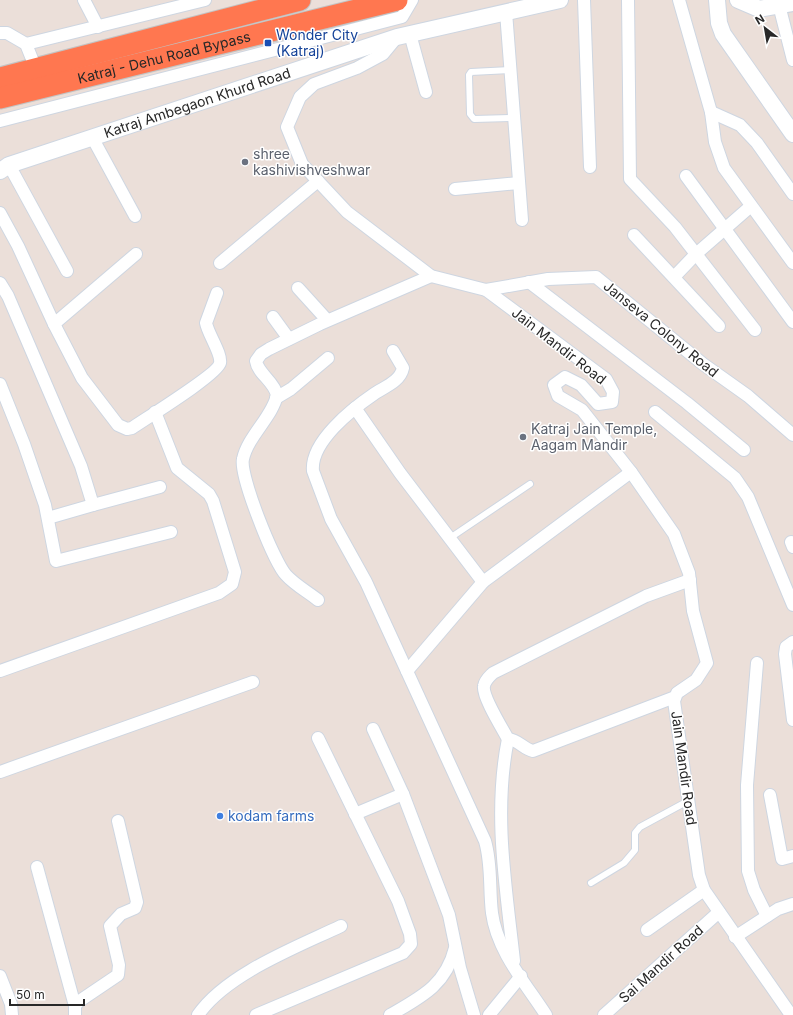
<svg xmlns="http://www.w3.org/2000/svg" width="793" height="1015" font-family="Inter,sans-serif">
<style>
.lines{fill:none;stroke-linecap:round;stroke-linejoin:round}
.lane-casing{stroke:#ced6e1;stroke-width:8}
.street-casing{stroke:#ced6e1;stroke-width:14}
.secondary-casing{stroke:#ced6e1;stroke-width:18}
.highway-casing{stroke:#c3c3c3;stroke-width:23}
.lane{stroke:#fff;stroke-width:6}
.street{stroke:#fff;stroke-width:12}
.secondary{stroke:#fff;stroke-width:16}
.highway{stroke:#ff7750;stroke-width:21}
.transit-dot{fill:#1a4fb4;stroke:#fff;stroke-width:1.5}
.worship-dot{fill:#6b7280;stroke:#fff;stroke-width:1.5}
.shop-dot{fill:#3f7fe0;stroke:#fff;stroke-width:1.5}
.labels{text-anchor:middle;stroke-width:3;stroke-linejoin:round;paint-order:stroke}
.transit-label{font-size:14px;fill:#164399;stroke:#fff;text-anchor:start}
.street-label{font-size:14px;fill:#282828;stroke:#fff}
.worship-label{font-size:14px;fill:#5b616d;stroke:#fff;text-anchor:start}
.shop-label{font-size:14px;fill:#366cbe;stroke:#fff;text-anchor:start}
</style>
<rect width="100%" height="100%" fill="#ebdfd9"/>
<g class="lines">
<defs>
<g id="lane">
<path d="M 511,70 L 471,72 L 469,75 L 470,114 L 474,119 L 514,118"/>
<path d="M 450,538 L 530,484"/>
<path d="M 591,883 L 624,863 L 635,850 L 635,833 L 640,827 L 688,801"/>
</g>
<g id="street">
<path d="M 84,0 L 98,27"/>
<path d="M 584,0 L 590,167"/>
<path d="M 628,0 L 630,179 L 675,227 L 755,330"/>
<path d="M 679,0 L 711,112 L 715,142 L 724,168 L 793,263"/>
<path d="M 779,5 L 793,60"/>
<path d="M 506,12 L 522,220"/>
<path d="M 0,33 L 7,33 L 26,44 L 36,69"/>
<path d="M 410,34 L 426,92"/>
<path d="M 397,37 L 383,54 L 357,68 L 314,84 L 300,97 L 287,127 L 302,164 L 347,212 L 431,276 L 486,290 L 606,379 L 613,392 L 612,402 L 598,404 L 581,385 L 565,377 L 554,385 L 558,396 L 582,410 L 631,472 L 674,534 L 689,573 L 693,611 L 707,663 L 696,680 L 677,693 L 674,701 L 699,875 L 704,890 L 791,1015"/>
<path d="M 26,44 L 205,0"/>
<path d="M 711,112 L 740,125 L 757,143 L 793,194"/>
<path d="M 0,121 L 402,17 L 412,0"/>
<path d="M 92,137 L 135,216"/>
<path d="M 9,165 L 67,271"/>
<path d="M 686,176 L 793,322"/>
<path d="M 455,189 L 519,183"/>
<path d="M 0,213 L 18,246 L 54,324 L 82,378 L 118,425 L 127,429 L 132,428 C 145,419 218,374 220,363 C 222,354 208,334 206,323 L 217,293"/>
<path d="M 634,235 L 719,326"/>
<path d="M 220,263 L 318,181"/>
<path d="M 674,277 L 696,254 L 751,206"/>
<path d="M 529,282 L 687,403 L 744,450"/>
<path d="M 0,283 L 8,296 L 81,466 L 93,505 L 48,518"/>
<path d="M 298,288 L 327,320"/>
<path d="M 486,290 L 548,279 L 596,277 L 703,364 L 748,396 L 793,435"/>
<path d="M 273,317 L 289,339"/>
<path d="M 54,324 L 136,254"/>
<path d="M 393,351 L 403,368 C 400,382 384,387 374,394 C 352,409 310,442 313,471 L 331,519 L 366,582 L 485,841 C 492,865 489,889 492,913 C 497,951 526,984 546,1015"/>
<path d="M 0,384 L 24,444 L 45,505 L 56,561 L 171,532"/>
<path d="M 276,398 L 291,389 L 328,358"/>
<path d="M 355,408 L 400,473 L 483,582 L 631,472"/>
<path d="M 655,412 L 735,478 L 748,497 L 793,605"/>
<path d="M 93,505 L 160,487"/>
<path d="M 791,542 L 793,547"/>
<path d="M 318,600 C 308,592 295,585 286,575 C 274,562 239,475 243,459 C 248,436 273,416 277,395 C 274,381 258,374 256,361 L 261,354 L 269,349 L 320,324 L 431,276"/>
<path d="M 793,642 L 786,647 L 785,654 L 793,720"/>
<path d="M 757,663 L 747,785 L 748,871 L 754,890 L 767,916"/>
<path d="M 0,671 L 219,593 L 232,584 L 235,572 L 213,501 L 209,494 L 177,468 L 155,412"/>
<path d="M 407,671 L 483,582"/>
<path d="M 675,697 L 533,751 C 523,749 519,740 508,739 C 502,728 482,696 484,686 C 485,680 489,677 493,673 L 646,596 L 690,580"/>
<path d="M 373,729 L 403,794 L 449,915 L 460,968 L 474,1015"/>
<path d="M 508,739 C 493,813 506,887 514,961"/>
<path d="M 0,772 L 253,682"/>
<path d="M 770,795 L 782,859 L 793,856"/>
<path d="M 355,814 L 403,794"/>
<path d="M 37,867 L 75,1006"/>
<path d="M 647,930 L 704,890"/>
<path d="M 735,937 L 778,909 L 793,904"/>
<path d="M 0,976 L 11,1004 L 12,1015"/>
<path d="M 75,1015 L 75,1006 L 78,1002 L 118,975 L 119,965 L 110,926 L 121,914 L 135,908 L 137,902 L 118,821"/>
<path d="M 198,1015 C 226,974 297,947 341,926"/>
<path d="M 256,1015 L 403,953 L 411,944 L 410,934 L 398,901 L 318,738"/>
<path d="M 390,1015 C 421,997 446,985 455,948"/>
<path d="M 489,1015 L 521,976"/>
<path d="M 604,1015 L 719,912"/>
</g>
<g id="secondary">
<path d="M 717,0 L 719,23 L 723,34 L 793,134"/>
<path d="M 738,0 L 759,9 L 793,3"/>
<path id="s1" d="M 0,171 L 9,165 L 397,37 L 560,0"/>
</g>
<g id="highway">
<path d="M 0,78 L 300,0"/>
<path id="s2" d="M 0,98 L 397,0"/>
</g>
</defs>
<use href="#lane" class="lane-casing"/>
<use href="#street" class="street-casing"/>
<use href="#secondary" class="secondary-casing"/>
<use href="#highway" class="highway-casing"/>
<use href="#lane" class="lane"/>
<use href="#street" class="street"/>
<use href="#secondary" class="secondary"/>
<use href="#highway" class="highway"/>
</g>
<rect class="transit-dot" x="264" y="39" width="8" height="8" rx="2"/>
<g class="worship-dot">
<circle cx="245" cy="162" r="4"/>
<circle cx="523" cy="437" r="4"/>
</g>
<circle class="shop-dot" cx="220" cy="816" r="4"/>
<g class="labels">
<g class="transit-label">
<text x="276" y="40">Wonder City<tspan x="276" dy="16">(Katraj)</tspan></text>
</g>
<g class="street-label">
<text dy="5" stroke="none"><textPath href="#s2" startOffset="169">Katraj - Dehu Road Bypass</textPath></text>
<text dy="5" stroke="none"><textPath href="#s1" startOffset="209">Katraj Ambegaon Khurd Road</textPath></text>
<text transform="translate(661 329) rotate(39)" y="5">Janseva Colony Road</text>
<text transform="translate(559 346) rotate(38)" y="5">Jain Mandir Road</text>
<text transform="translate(684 768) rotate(82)" y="5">Jain Mandir Road</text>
<text transform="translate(661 964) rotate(-42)" y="5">Sai Mandir Road</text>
</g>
<g class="worship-label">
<text x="253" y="159">shree<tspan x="253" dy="16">kashivishveshwar</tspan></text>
<text x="531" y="434">Katraj Jain Temple,<tspan x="531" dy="16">Aagam Mandir</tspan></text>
</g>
<g class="shop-label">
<text x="228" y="821">kodam farms</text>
</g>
</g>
<g transform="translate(765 28) rotate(329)" stroke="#ffffff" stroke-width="3" paint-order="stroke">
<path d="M0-3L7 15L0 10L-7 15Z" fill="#282828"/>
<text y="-6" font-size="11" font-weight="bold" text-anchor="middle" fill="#282828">N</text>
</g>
<path d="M10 999v6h74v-6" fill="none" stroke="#282828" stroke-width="2"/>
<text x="16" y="999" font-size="12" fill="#282828" stroke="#ffffff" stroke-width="3" paint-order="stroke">50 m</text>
</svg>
